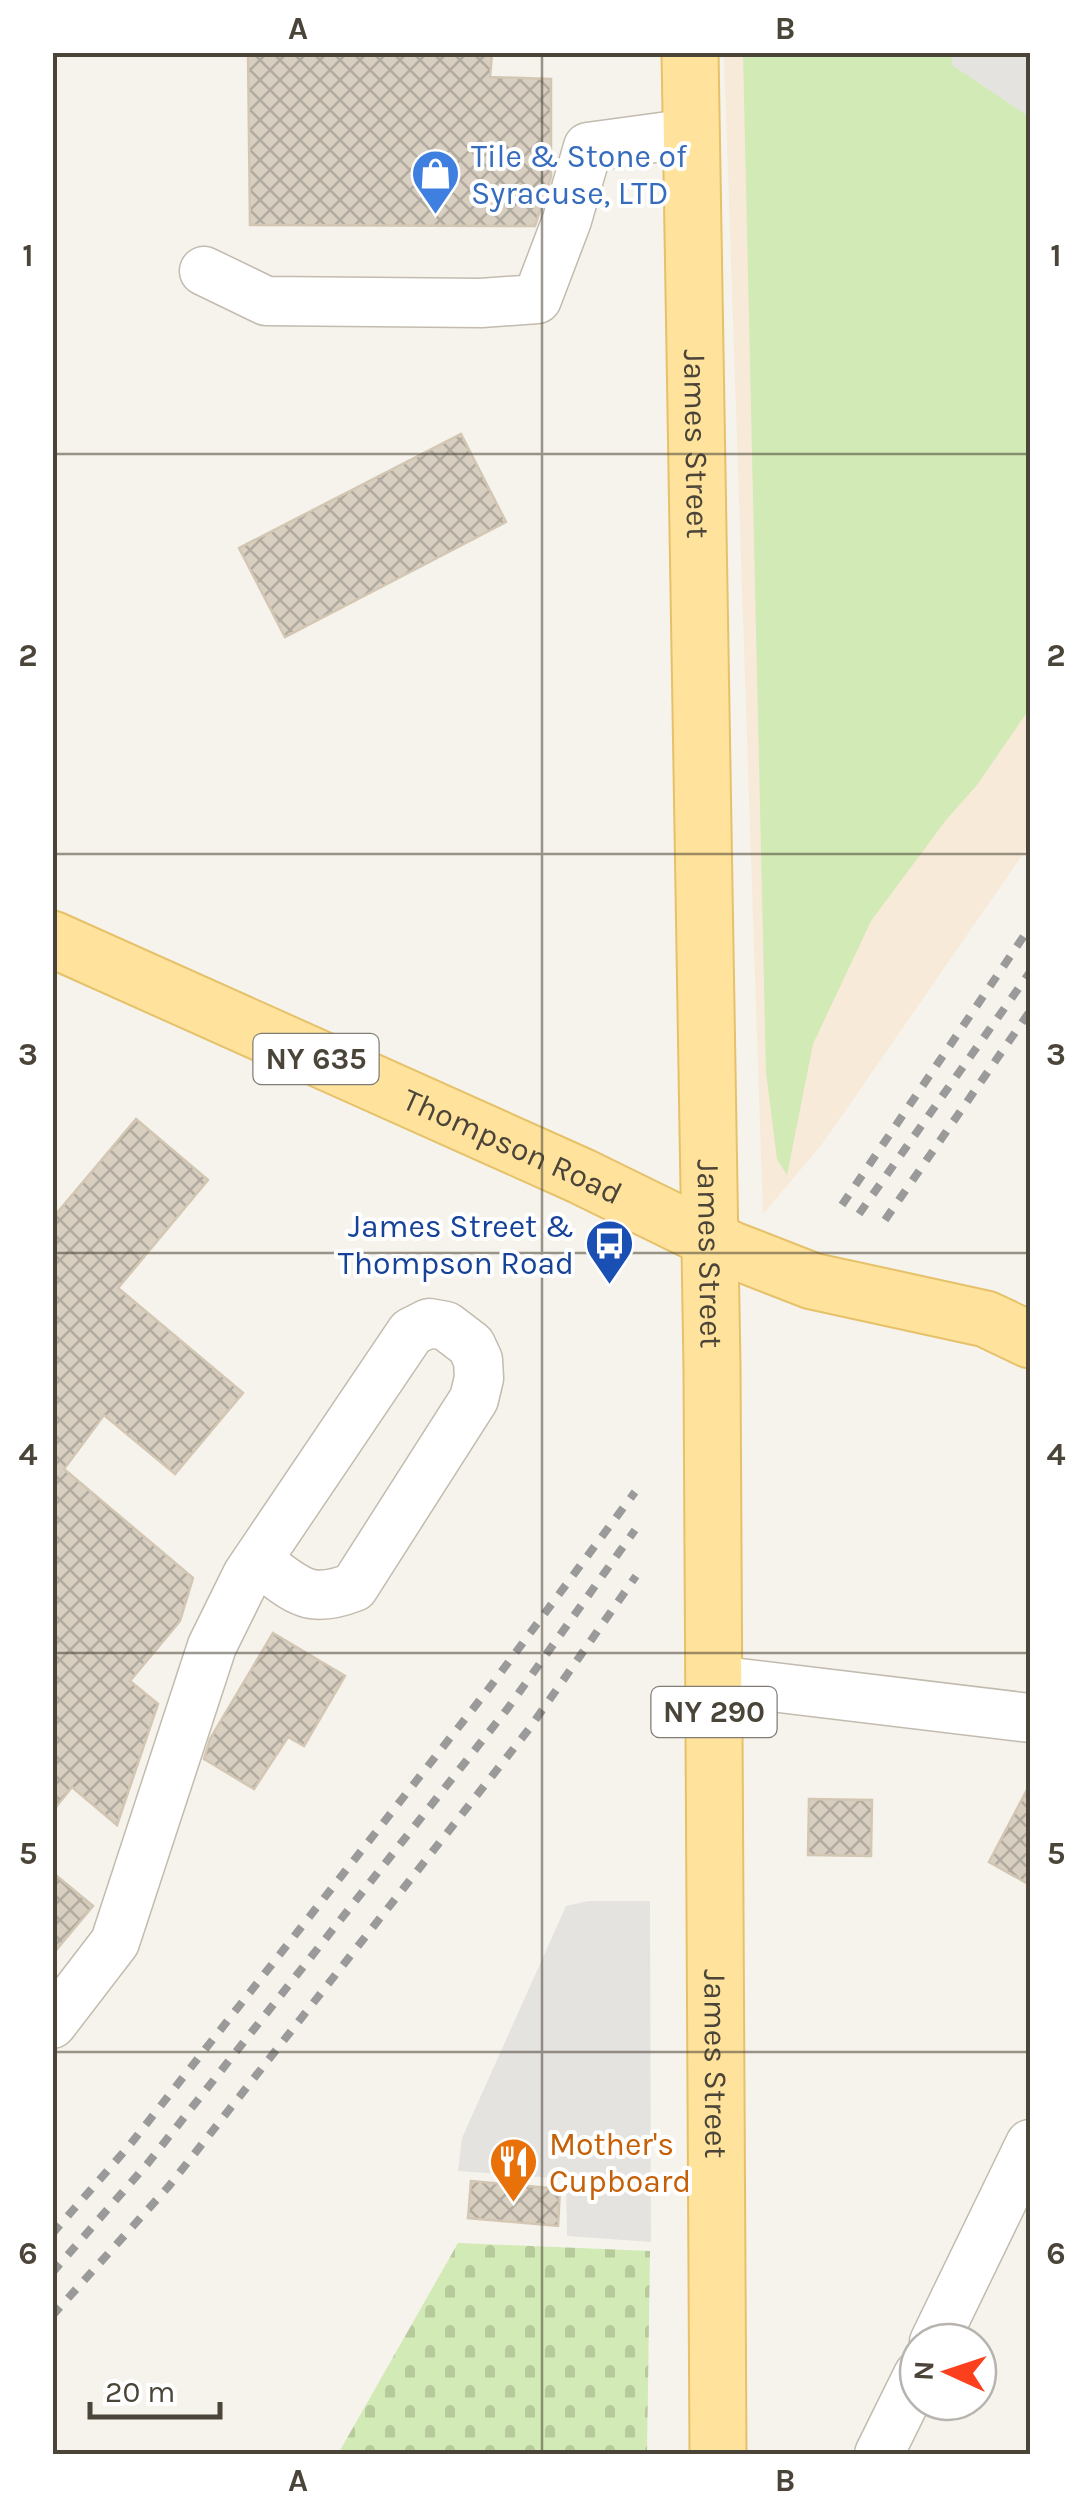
<svg xmlns="http://www.w3.org/2000/svg" width="1083" height="2507" font-family="Karla,sans-serif">
<style>
.commercial{fill:#f7ead8}
.green{fill:#d2eab5}
.cemetery{fill:url(#cemetery-stones)}
.parking{fill:#e5e3e0}
.building{fill:url(#building-cross-hatch);stroke:#d3c7b4;stroke-width:2.5}
.lines{fill:none;stroke-linecap:round;stroke-linejoin:round}
.minor-casing{stroke:#c2bbae;stroke-width:51}
.major-casing{stroke:#e6c16a;stroke-width:59}
.minor{stroke:#fff;stroke-width:48}
.major{stroke:#ffe39c;stroke-width:55}
.rail{stroke:#9a9a9a;stroke-width:8;stroke-dasharray:12 12;stroke-linecap:butt}
.grid{fill:none;stroke:#4b4439;stroke-width:2.5;stroke-opacity:0.55}
.labels{text-anchor:middle;stroke-width:8;stroke-linejoin:round;paint-order:stroke}
.shield{fill:#fff;stroke:#817c74;stroke-width:2.5}
.shield-label{font-size:30px;font-weight:bold;fill:#4b4439}
.shop-label{font-size:32px;fill:#366cbe;stroke:#fff;text-anchor:start}
.street-label{font-size:32px;fill:#4b4439;stroke:#fff}
.transit-label{font-size:32px;fill:#164399;stroke:#fff;text-anchor:end}
.food-label{font-size:32px;fill:#c56008;stroke:#fff;text-anchor:start}
.neatline{fill:none;stroke:#4b4439;stroke-width:4}
.grid-label{font-size:32px;text-anchor:middle;font-weight:bold;fill:#4b4439}
</style>
<defs>
<pattern id="cemetery-stones" width="16" height="16" patternUnits="userSpaceOnUse" patternTransform="scale(2.5)"><rect width="16" height="16" fill="#d2eab5"/><path d="M2 7V4a2 2 0 0 1 4 0v3zM10 15v-3a2 2 0 0 1 4 0v3z" fill="#b6ca9c"/></pattern>
<pattern id="building-cross-hatch" width="8" height="8" patternUnits="userSpaceOnUse" patternTransform="scale(2.5)"><rect width="8" height="8" fill="#d8cfc1"/><path d="M0 0l8 8M0 8l8-8" fill="none" stroke="#b1aa9e"/></pattern>
</defs>
<rect width="100%" height="100%" fill="#f6f3ec"/>
<path class="commercial" d="M 724,53 L 1030,53 L 1030,844 L 823,1143 L 763,1214 Z"/>
<path class="green" d="M 743,53 L 952,53 L 953,65 L 1030,117 L 1030,708 L 977,785 L 946,820 L 871,921 L 813,1044 L 787,1175 L 777,1159 L 766,1072 Z"/>
<path class="cemetery" d="M 458,2243 L 650,2251 L 647,2454 L 338,2454 Z"/>
<g class="parking">
<path d="M 952,53 L 1030,53 L 1030,117 L 952,65 Z"/>
<path d="M 588,1901 L 650,1901 L 651,2242 L 567,2236 L 566,2179 L 458,2171 L 462,2138 L 566,1906 Z"/>
</g>
<g class="building">
<path d="M 248,52 L 492,54 L 490,77 L 551,79 L 551,177 L 535,226 L 250,225 Z"/>
<path d="M 461,434 L 506,522 L 285,637 L 239,548 Z"/>
<path d="M 136,1119 L 208,1180 L 118,1288 L 243,1393 L 175,1474 L 104,1415 L 64,1469 L 193,1578 L 180,1621 L 130,1681 L 158,1704 L 117,1825 L 72,1787 L 52,1812 L 52,1219 Z"/>
<path d="M 273,1633 L 345,1676 L 304,1746 L 288,1737 L 254,1789 L 204,1759 L 210,1739 Z"/>
<path d="M 1030,1784 L 1030,1885 L 989,1862 Z"/>
<path d="M 809,1799 L 872,1800 L 871,1856 L 808,1855 Z"/>
<path d="M 52,1872 L 93,1906 L 52,1955 Z"/>
<path d="M 471,2181 L 560,2189 L 558,2226 L 468,2218 Z"/>
</g>
<g class="lines">
<defs>
<g id="minor">
<path d="M 204,271 L 266,301 L 481,303 L 537,299 L 567,220 L 588,147 L 691,133"/>
<path d="M 714,1680 L 1030,1718"/>
<path d="M 52,2024 L 115,1942 L 212,1646 L 247,1575 L 411,1332 L 429,1323 L 446,1326 L 471,1345 L 478,1360 L 479,1378 L 474,1399 L 354,1587 C 305,1606 297,1588 257,1561"/>
<path d="M 934,2342 L 1030,2144"/>
<path d="M 879,2454 L 918,2375"/>
</g>
<g id="major">
<path id="s1" d="M 690,52 L 712,1368 L 718,2454"/>
<path id="s2" d="M 52,939 L 581,1176 L 730,1249 L 812,1281 L 986,1319 L 1030,1340"/>
</g>
</defs>
<use href="#minor" class="minor-casing"/>
<use href="#major" class="major-casing"/>
<use href="#minor" class="minor"/>
<use href="#major" class="major"/>
<g class="rail">
<path d="M 842,1205 L 1030,927"/>
<path d="M 859,1214 L 1030,972"/>
<path d="M 885,1220 L 1030,1011"/>
<path d="M 52,2234 L 129,2146 L 487,1691 L 635,1492"/>
<path d="M 52,2273 L 148,2163 L 508,1708 L 635,1530"/>
<path d="M 52,2316 L 169,2186 L 529,1729 L 636,1576"/>
</g>
</g>
<path class="grid" d="M 542,52 L 542,2454M 52,454 L 1030,454M 52,854 L 1030,854M 52,1253 L 1030,1253M 52,1653 L 1030,1653M 52,2052 L 1030,2052"/>
<defs>
<symbol id="shop-pin" viewBox="-11 -11 22 30"><path d="M0 17L-7.5 6A9.5 9.5 0 1 1 7.5 6Z" fill="#3f7fe0" stroke="#fff"/><path d="M-5-2.5h2.3a2.7 3.5 0 0 1 5.4 0H5L5.5 6h-11ZM-1.5-2.5h3a1.5 2.3 0 0 0-3 0Z" fill="#fff"/></symbol>
<symbol id="bus-pin" viewBox="-11 -11 22 30"><path d="M0 17L-7.5 6A9.5 9.5 0 1 1 7.5 6Z" fill="#1a4fb4" stroke="#fff"/><path d="M-5-6H5V4H4V6H2V4H-2V6H-4V4H-5ZM-3.5-4V0h7V-4ZM-3.5 1.2v1.5H-2V1.2ZM2 1.2v1.5H3.5V1.2Z" fill="#fff"/></symbol>
<symbol id="restaurant-pin" viewBox="-11 -11 22 30"><path d="M0 17L-7.5 6A9.5 9.5 0 1 1 7.5 6Z" fill="#e8710a" stroke="#fff"/><path d="M-5-6h1v4h1v-4h1v4h1v-4h1v5L-1.5 .5V6h-2V.5L-5-1ZM5-6V6H3V1.5H1.5Q1.5-4 5-6Z" fill="#fff"/></symbol>
</defs>
<g fill-rule="evenodd">
<use href="#shop-pin" x="408" y="146" width="55" height="75"/>
<use href="#bus-pin" x="582" y="1216" width="55" height="75"/>
<use href="#restaurant-pin" x="486" y="2134" width="55" height="75"/>
</g>
<g class="labels">
<g class="shield">
<rect x="253.5" y="1034" width="125" height="50" rx="8"/>
<rect x="651.5" y="1687" width="125" height="50" rx="8"/>
</g>
<g class="shield-label">
<text x="316" y="1069">NY 635</text>
<text x="714" y="1722">NY 290</text>
</g>
<g class="shop-label">
<text x="471" y="167">Tile &amp; Stone of<tspan x="471" dy="37">Syracuse, LTD</tspan></text>
</g>
<g class="street-label">
<text dy="11" stroke="none"><textPath href="#s1" startOffset="392">James Street</textPath></text>
<text dy="11" stroke="none"><textPath href="#s2" startOffset="505">Thompson Road</textPath></text>
<text dy="11" stroke="none"><textPath href="#s1" startOffset="1202">James Street</textPath></text>
<text dy="11" stroke="none"><textPath href="#s1" startOffset="2012">James Street</textPath></text>
</g>
<g class="transit-label">
<text x="574" y="1237">James Street &amp;<tspan x="574" dy="37">Thompson Road</tspan></text>
</g>
<g class="food-label">
<text x="549" y="2155">Mother's<tspan x="549" dy="37">Cupboard</tspan></text>
</g>
</g>
<rect width="1083" height="2507" fill="none" stroke="#ffffff" stroke-width="110"/>
<g transform="translate(948 2372) rotate(273)"><circle r="48" fill="#ffffff" stroke="#b7b4b0" stroke-width="2.5"/>
<path d="M0-8L18 38L0 25L-18 38Z" fill="#fc3f1d"/>
<text y="-15" font-size="28" font-weight="bold" text-anchor="middle" fill="#4b4439">N</text>
</g>
<path d="M90 2402v15h130v-15" fill="none" stroke="#4b4439" stroke-width="5"/>
<text x="105" y="2402" font-size="30" fill="#4b4439" stroke="#ffffff" stroke-width="8" paint-order="stroke">20 m</text>
<rect x="55" y="55" width="973" height="2397" class="neatline"/>
<g class="grid-label">
<text x="298" y="39">A</text>
<text x="785" y="39">B</text>
<text x="28" y="266">1</text>
<text x="1056" y="266">1</text>
<text x="28" y="666">2</text>
<text x="1056" y="666">2</text>
<text x="28" y="1065">3</text>
<text x="1056" y="1065">3</text>
<text x="28" y="1465">4</text>
<text x="1056" y="1465">4</text>
<text x="28" y="1864">5</text>
<text x="1056" y="1864">5</text>
<text x="28" y="2264">6</text>
<text x="1056" y="2264">6</text>
<text x="298" y="2491">A</text>
<text x="785" y="2491">B</text>
</g>
</svg>
